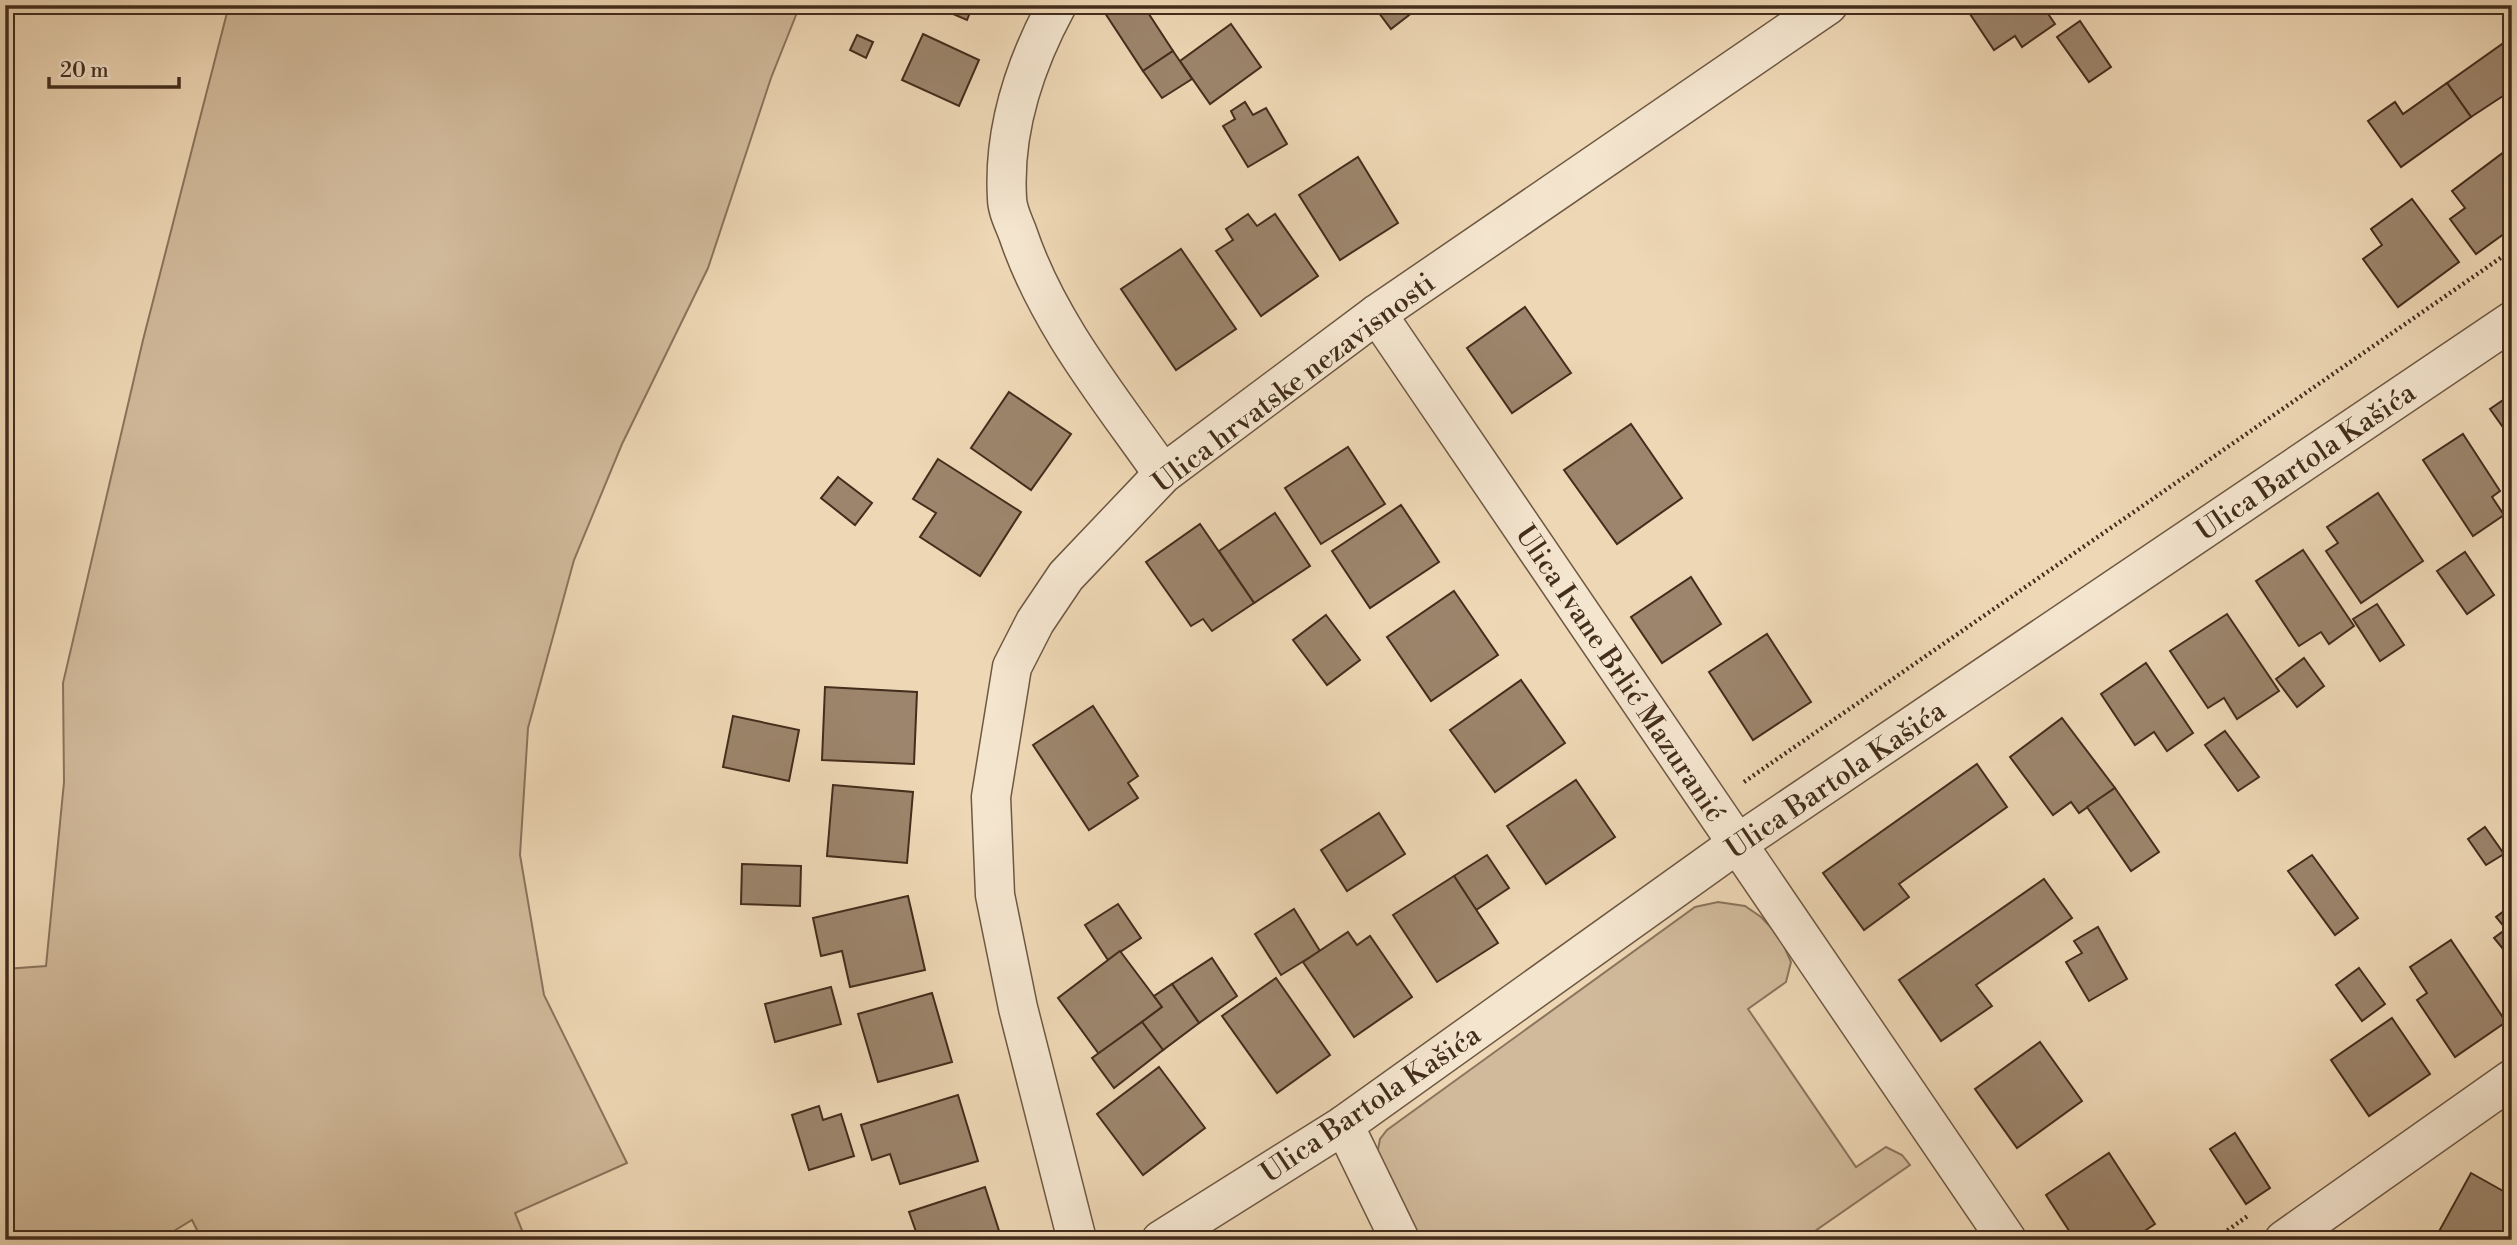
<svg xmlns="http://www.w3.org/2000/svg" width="2517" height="1245" font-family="'Libre Bodoni',serif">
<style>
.green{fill:#d1ba9b;stroke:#8a745c;stroke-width:2}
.building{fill:#9c856c;stroke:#432d1c;stroke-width:2}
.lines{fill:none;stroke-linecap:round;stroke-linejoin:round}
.minor-casing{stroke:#6e5842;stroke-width:41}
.path{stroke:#432d1c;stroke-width:4.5;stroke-dasharray:2 3.5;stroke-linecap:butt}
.minor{stroke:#f4e5cf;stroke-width:38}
.labels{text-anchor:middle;stroke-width:7;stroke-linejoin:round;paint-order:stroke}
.street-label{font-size:28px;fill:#432d1c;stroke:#f4e5cf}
</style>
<rect width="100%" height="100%" fill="#eed7b5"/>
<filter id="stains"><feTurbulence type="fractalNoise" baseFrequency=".00286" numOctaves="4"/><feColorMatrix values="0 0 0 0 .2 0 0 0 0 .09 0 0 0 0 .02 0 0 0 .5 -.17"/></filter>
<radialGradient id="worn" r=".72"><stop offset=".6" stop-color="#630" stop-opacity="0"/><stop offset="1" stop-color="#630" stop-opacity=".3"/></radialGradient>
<g class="green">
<path d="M 229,5 L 800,5 L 771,78 L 708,268 L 622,444 L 574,560 L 528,728 L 520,855 L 544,995 L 627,1163 L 515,1213 L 526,1240 L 202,1240 L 192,1220 L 159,1240 L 5,1240 L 5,969 L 46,966 L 64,782 L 63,683 L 143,340 Z"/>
<path d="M 1718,902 L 1745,906 L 1761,917 L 1780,937 L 1791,962 L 1786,982 L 1748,1009 L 1856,1167 L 1886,1147 L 1902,1155 L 1910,1165 L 1802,1240 L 1410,1240 L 1376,1160 L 1380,1139 L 1387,1130 L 1695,907 Z"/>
</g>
<g class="building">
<path d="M 932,5 L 973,5 L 967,20 Z"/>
<path d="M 1110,5 L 1143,5 L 1173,51 L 1143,71 L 1103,10 Z"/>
<path d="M 1373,5 L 1422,5 L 1391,29 Z"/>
<path d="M 1964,5 L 2042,5 L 2055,24 L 2022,47 L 2015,36 L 1994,50 Z"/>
<path d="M 2080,21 L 2111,67 L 2089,82 L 2057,37 Z"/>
<path d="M 1231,24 L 1261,67 L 1210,104 L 1180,61 Z"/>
<path d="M 923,34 L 979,60 L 959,106 L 902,80 Z"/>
<path d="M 857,35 L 873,42 L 866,58 L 850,50 Z"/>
<path d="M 2512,37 L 2512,90 L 2471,117 L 2447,83 Z"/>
<path d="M 1173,51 L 1192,79 L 1162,98 L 1143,71 Z"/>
<path d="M 2447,83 L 2471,117 L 2401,167 L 2368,121 L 2395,102 L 2403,114 Z"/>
<path d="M 1245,102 L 1253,115 L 1266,108 L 1287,144 L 1248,167 L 1223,126 L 1235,119 L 1231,111 Z"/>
<path d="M 2504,152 L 2512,162 L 2512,228 L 2476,254 L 2450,219 L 2465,208 L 2452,191 Z"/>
<path d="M 1358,157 L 1398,223 L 1340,260 L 1299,195 Z"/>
<path d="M 2412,199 L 2459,262 L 2398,307 L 2363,259 L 2382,245 L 2371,229 Z"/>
<path d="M 1248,214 L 1257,226 L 1275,214 L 1318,276 L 1261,316 L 1216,251 L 1233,240 L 1226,229 Z"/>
<path d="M 1181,249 L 1236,329 L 1176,370 L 1121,289 Z"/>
<path d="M 1525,307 L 1571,373 L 1512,413 L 1467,348 Z"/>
<path d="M 1009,392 L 1071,434 L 1031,490 L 971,448 Z"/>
<path d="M 2512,394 L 2512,440 L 2490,409 Z"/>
<path d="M 1631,424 L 1682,498 L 1617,544 L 1564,470 Z"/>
<path d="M 2463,434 L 2500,491 L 2492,497 L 2504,515 L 2473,536 L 2423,460 Z"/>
<path d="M 1348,447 L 1385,504 L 1321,544 L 1285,488 Z"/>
<path d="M 938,459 L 1021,512 L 980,576 L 920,537 L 936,513 L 913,499 Z"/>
<path d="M 838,477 L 872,503 L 855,525 L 821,498 Z"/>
<path d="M 2378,493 L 2423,561 L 2361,603 L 2326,551 L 2338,543 L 2327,527 Z"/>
<path d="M 1401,505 L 1439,562 L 1370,608 L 1332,551 Z"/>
<path d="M 1275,513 L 1310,566 L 1254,603 L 1219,551 Z"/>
<path d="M 1200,524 L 1254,603 L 1212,631 L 1203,619 L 1191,626 L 1146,562 Z"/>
<path d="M 2303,550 L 2354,626 L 2329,644 L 2321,632 L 2299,646 L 2256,581 Z"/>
<path d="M 2465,552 L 2494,595 L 2467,614 L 2437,571 Z"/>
<path d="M 1691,577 L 1721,624 L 1662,663 L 1631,617 Z"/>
<path d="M 1454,591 L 1498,655 L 1431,701 L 1387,637 Z"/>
<path d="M 2377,604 L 2404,645 L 2380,661 L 2353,619 Z"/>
<path d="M 2227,614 L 2279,691 L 2237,719 L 2224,698 L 2208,708 L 2170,651 Z"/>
<path d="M 1326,615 L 1360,660 L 1327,685 L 1293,640 Z"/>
<path d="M 1767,634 L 1811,702 L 1753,740 L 1709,672 Z"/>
<path d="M 2304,658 L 2324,686 L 2297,707 L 2276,679 Z"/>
<path d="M 2146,663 L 2193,733 L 2167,751 L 2154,732 L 2135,745 L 2101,694 Z"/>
<path d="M 1521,680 L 1565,743 L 1495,792 L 1450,730 Z"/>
<path d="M 825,687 L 917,692 L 914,764 L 822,760 Z"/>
<path d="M 1093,706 L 1138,776 L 1128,783 L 1138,798 L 1089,830 L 1033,745 Z"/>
<path d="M 733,716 L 799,730 L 789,781 L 723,767 Z"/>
<path d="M 2062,718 L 2115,788 L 2079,813 L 2071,802 L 2053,815 L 2010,757 Z"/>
<path d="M 2225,731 L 2259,777 L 2238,791 L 2205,745 Z"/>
<path d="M 1977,764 L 2007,807 L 1899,884 L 1909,897 L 1864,930 L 1823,873 Z"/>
<path d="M 1576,780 L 1615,837 L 1546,884 L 1507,826 Z"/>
<path d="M 833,785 L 913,792 L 907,863 L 827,856 Z"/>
<path d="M 2115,788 L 2159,852 L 2131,871 L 2087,807 Z"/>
<path d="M 1379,813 L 1405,854 L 1347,891 L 1321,850 Z"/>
<path d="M 2485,827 L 2504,854 L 2486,865 L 2468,839 Z"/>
<path d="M 1487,855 L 1509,888 L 1476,910 L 1454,876 Z"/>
<path d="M 2312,855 L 2358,918 L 2335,935 L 2288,871 Z"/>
<path d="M 742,864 L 801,866 L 800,906 L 741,904 Z"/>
<path d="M 1454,876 L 1498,943 L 1437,982 L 1393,915 Z"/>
<path d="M 2044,879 L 2072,918 L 1976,985 L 1992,1006 L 1941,1041 L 1899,980 Z"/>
<path d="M 908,896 L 925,970 L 850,987 L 842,951 L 821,956 L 813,918 Z"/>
<path d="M 1118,904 L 1141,938 L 1108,960 L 1085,925 Z"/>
<path d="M 2512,905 L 2512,960 L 2494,938 L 2506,929 L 2496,917 Z"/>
<path d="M 1294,909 L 1320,951 L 1281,975 L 1255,934 Z"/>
<path d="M 2098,927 L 2127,979 L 2089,1001 L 2066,962 L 2082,953 L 2074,941 Z"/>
<path d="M 1348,932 L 1357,945 L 1370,936 L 1412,997 L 1354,1037 L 1303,962 Z"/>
<path d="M 2451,940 L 2506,1022 L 2455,1057 L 2417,1000 L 2427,993 L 2410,967 Z"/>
<path d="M 1120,951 L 1162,1007 L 1099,1054 L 1058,998 Z"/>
<path d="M 1212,958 L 1237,996 L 1199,1023 L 1172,984 Z"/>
<path d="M 2359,968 L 2385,1004 L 2362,1021 L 2336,985 Z"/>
<path d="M 1276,978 L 1330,1055 L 1277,1093 L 1222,1016 Z"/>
<path d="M 1172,984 L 1199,1023 L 1163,1050 L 1142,1022 L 1162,1007 L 1154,996 Z"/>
<path d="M 831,987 L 841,1024 L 775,1042 L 765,1004 Z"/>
<path d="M 932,993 L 952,1062 L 878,1082 L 858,1014 Z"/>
<path d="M 2392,1018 L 2430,1074 L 2369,1116 L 2331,1060 Z"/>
<path d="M 1142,1022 L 1163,1050 L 1114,1088 L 1092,1058 Z"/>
<path d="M 2040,1042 L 2082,1101 L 2017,1148 L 1975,1089 Z"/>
<path d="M 1159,1067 L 1205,1128 L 1143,1175 L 1097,1114 Z"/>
<path d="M 958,1095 L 978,1161 L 900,1184 L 890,1154 L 872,1160 L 861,1125 Z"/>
<path d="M 819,1106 L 823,1120 L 841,1114 L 854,1156 L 809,1170 L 792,1115 Z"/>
<path d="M 2235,1133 L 2270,1188 L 2246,1204 L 2210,1149 Z"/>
<path d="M 2109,1153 L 2155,1224 L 2131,1240 L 2075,1240 L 2046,1195 Z"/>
<path d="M 2471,1173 L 2512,1196 L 2512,1240 L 2446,1240 L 2437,1235 Z"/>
<path d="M 985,1187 L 1002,1240 L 919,1240 L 909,1212 Z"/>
</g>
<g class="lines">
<defs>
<g id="minor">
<path d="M 1057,5 C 1025,64 1003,130 1007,198 C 1007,210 1014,223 1018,234 C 1048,323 1109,397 1163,474"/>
<path d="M 1377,314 L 2007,1240"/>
<path d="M 1344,1125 L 1400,1240"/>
<path d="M 1077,1240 L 1018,1008 L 995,895 L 991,797 L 1012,667 L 1035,622 L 1066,576 L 1163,474 L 1377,314 L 1828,5"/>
<path d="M 1161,1240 L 1344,1125 L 1737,844 L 2512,321"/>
<path d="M 2284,1240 L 2512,1079"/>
</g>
</defs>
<use href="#minor" class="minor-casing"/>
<g class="path">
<path d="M 1744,782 L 2512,250"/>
<path d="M 2214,1240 L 2249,1215"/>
</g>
<use href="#minor" class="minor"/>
</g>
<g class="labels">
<g class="street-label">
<text transform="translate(1293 382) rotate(-37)" y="10">Ulica hrvatske nezavisnosti</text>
<text transform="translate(2305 461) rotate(-34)" y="10">Ulica Bartola Kašića</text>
<text transform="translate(1621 673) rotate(56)" y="10">Ulica Ivane Brlić Mazuranić</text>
<text transform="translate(1835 779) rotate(-34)" y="10">Ulica Bartola Kašića</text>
<text transform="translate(1370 1103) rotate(-34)" y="10">Ulica Bartola Kašića</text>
</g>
</g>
<rect width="2517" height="1245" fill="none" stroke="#eed7b5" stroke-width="28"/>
<rect x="7" y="7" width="2503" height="1231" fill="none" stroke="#432d1c" stroke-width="3.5"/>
<rect x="14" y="14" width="2489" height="1217" fill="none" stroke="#432d1c" stroke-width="2"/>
<path d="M49 77v10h130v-10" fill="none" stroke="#432d1c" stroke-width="3.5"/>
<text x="60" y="77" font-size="21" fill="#432d1c" stroke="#f4e5cf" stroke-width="5" paint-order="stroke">20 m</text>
<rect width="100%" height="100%" filter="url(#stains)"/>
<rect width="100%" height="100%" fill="url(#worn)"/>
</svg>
